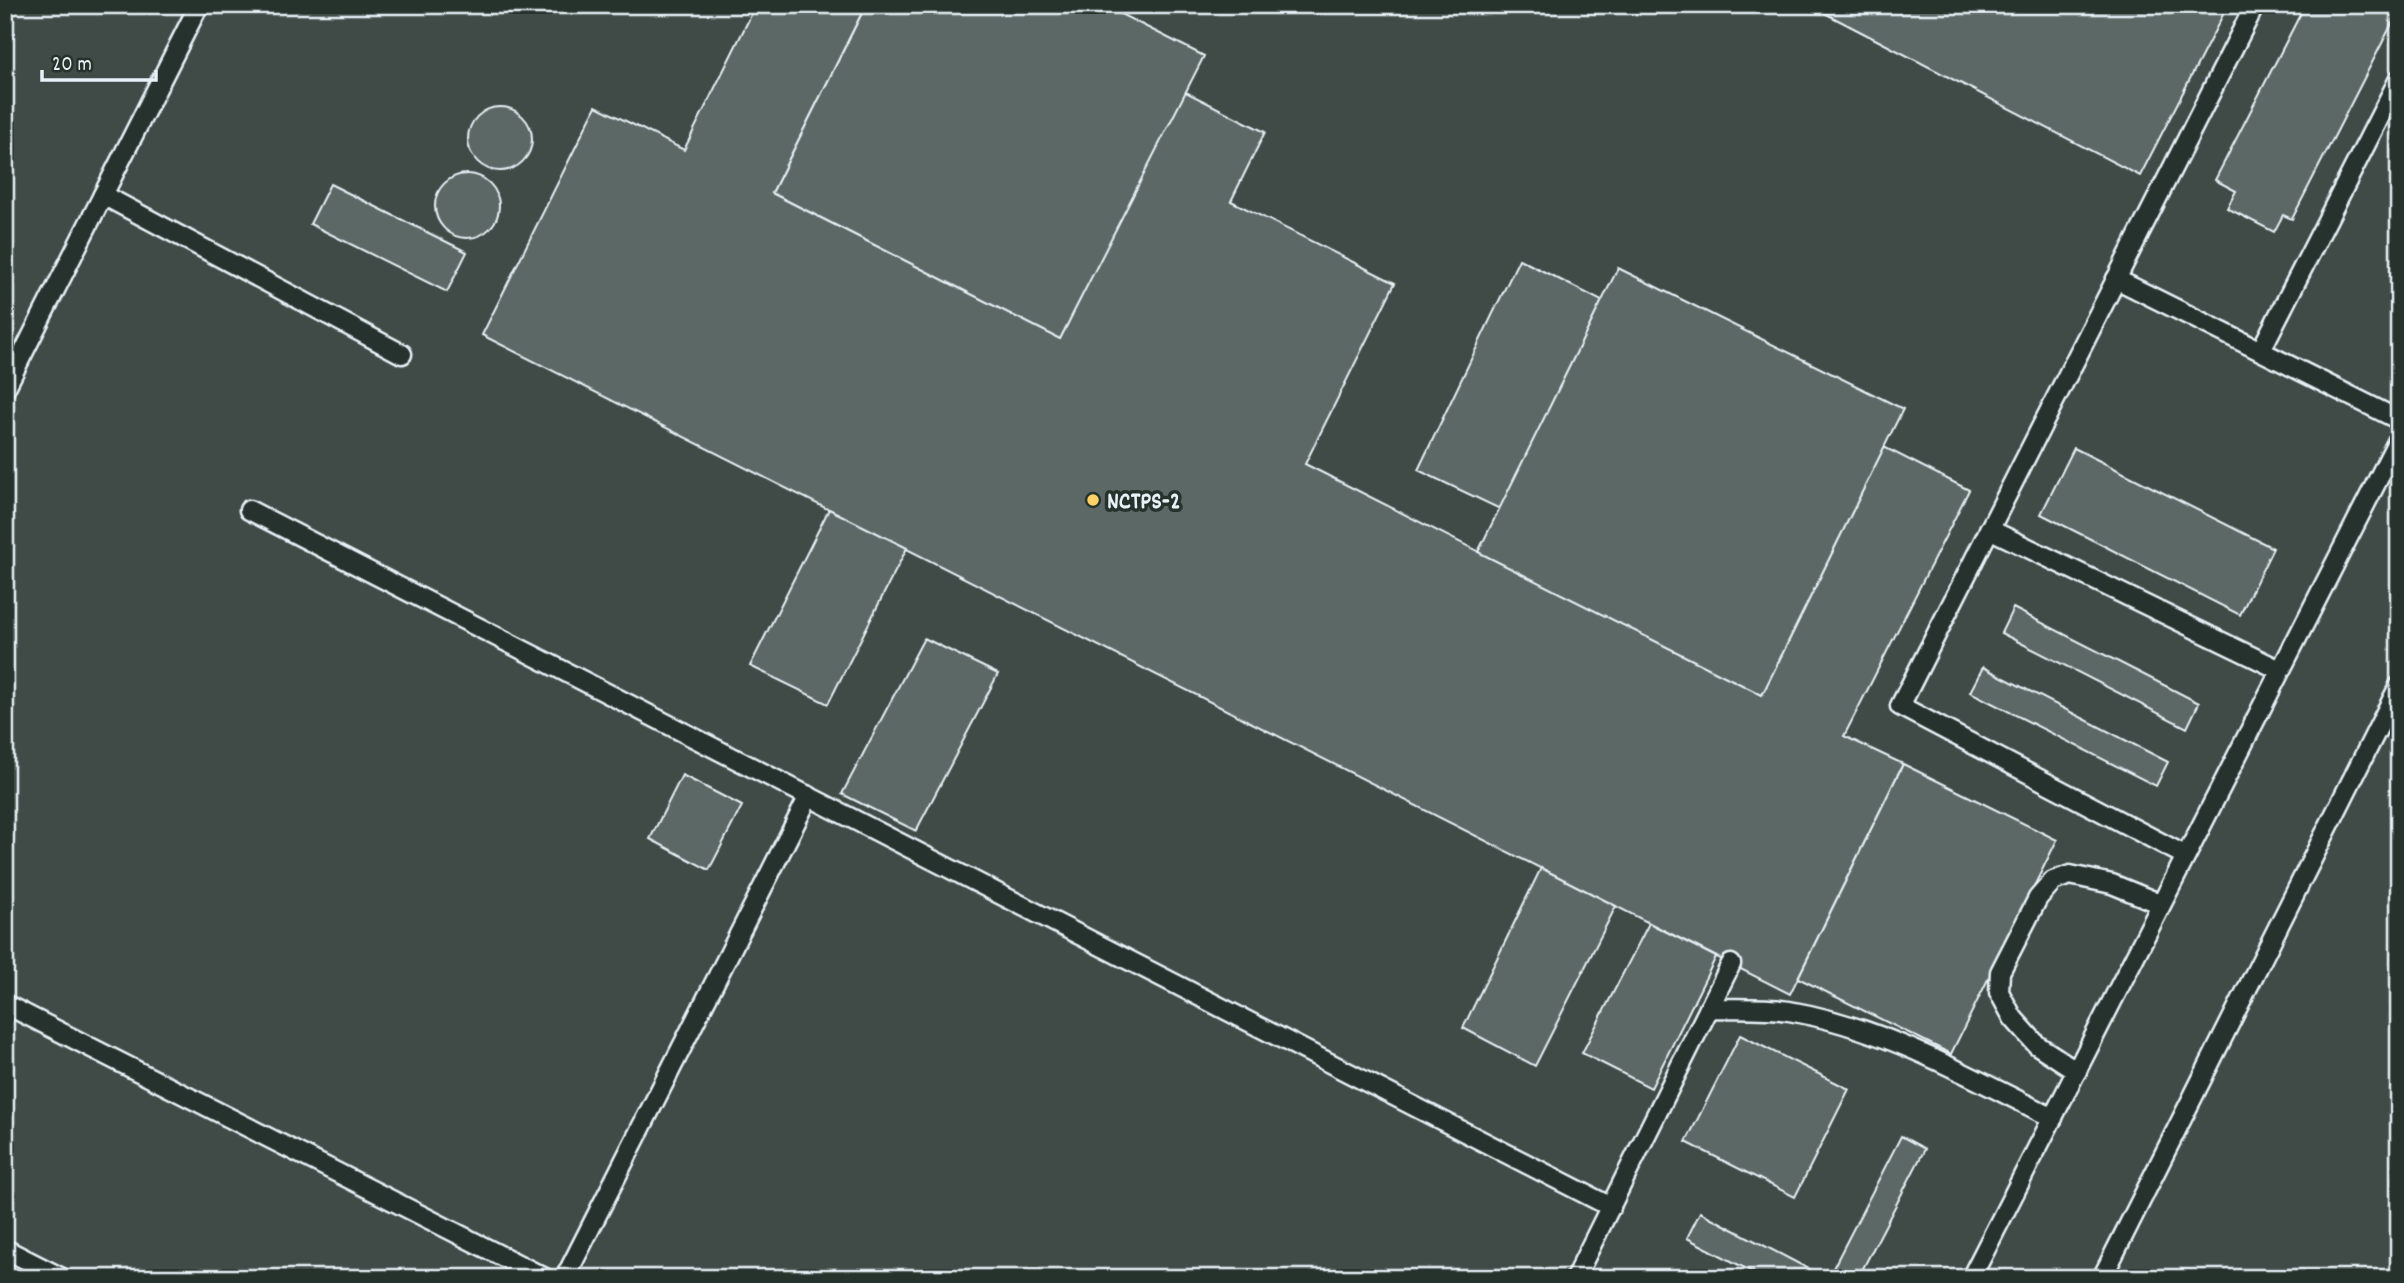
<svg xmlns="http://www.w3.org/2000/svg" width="2404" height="1283" font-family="Dekko,sans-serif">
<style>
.built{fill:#3f4b46}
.building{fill:#5c6865;stroke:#e8f1f8;stroke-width:2}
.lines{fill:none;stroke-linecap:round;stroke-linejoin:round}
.service-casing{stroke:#e8f1f8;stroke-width:23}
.service{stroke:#26332d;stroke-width:18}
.poi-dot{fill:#ffd166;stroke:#26332d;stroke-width:2.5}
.labels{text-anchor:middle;stroke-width:7;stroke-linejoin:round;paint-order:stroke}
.poi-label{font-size:24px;font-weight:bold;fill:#e8f1f8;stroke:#26332d;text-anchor:start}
</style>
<rect width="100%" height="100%" fill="#323e39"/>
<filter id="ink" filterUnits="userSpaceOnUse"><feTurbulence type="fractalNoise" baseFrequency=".0143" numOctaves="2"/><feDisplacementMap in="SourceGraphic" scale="14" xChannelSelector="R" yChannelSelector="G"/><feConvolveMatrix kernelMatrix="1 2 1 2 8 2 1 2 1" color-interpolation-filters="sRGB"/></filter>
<g filter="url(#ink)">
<rect class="built" x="5" y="5" width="2394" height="1273"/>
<g class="building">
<path d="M 756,5 L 866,5 L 772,193 L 1060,339 L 1184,91 L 1265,132 L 1231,201 L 1395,283 L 1305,464 L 1762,695 L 1884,447 L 1969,490 L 1844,736 L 1903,764 L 1790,994 L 482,335 L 596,106 L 684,150 Z"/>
<path d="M 866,5 L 1103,5 L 1204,56 L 1060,339 L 772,193 Z"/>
<path d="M 1809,5 L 2228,5 L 2140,176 Z"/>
<path d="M 2305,5 L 2399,5 L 2399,10 L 2292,219 L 2283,215 L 2274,232 L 2227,208 L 2236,191 L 2215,180 Z"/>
<circle cx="500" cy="139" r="32"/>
<circle cx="467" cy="206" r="32"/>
<path d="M 330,184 L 467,252 L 447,292 L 310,224 Z"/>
<path d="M 1519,259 L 1602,301 L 1500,509 L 1418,470 Z"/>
<path d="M 1618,268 L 1903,409 L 1762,695 L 1478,552 Z"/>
<path d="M 2074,448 L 2273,548 L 2240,615 L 2041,514 Z"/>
<path d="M 829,509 L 907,548 L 828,704 L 750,666 Z"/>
<path d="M 2013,608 L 2199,703 L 2187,728 L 2001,633 Z"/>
<path d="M 924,638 L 998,674 L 916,831 L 842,794 Z"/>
<path d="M 1983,667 L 2168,762 L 2156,786 L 1970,692 Z"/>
<path d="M 1903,764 L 2057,840 L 1951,1054 L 1798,978 Z"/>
<path d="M 682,775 L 742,806 L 709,870 L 650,839 Z"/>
<path d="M 1541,868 L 1616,906 L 1535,1066 L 1463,1028 Z"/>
<path d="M 1649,923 L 1716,957 L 1651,1088 L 1582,1053 Z"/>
<path d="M 1740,1035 L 1849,1089 L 1795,1197 L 1686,1142 Z"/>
<path d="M 1901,1136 L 1925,1149 L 1858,1278 L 1828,1278 Z"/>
<path d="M 1700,1212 L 1826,1278 L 1764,1278 L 1687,1238 Z"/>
</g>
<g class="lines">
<defs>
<g id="service">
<path d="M 103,195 L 402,354"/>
<path d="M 2116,279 L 2399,420"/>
<path d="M 2261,350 L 2399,79"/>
<path d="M 5,389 L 199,5"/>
<path d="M 249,510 L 1611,1207"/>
<path d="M 1989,529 L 2280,670"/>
<path d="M 2186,856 L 1900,706 L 2255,5"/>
<path d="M 5,1004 L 545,1278"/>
<path d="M 1709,1008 C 1735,1009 1764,1007 1789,1011 C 1884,1027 1968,1076 2053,1118"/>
<path d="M 2077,1071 L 2037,1045 L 2013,1018 L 1999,992 L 2000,972 L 2038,898 L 2053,881 L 2070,875 L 2112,884 L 2161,904"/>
<path d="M 5,1249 L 62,1278"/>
<path d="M 565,1278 L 809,796"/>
<path d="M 1575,1278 L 1731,964"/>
<path d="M 1971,1278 L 2399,438"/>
<path d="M 2102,1278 L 2399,686"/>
</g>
</defs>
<use href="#service" class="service-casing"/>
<use href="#service" class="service"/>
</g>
</g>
<circle class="poi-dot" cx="1093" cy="500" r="7"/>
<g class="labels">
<g class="poi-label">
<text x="1107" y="508">NCTPS-2</text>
</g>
</g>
<rect width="2404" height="1283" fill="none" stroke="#26332d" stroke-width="28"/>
<rect x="14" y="14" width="2376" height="1255" fill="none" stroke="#e8f1f8" stroke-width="2.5" filter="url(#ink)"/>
<path d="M42 70v10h114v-10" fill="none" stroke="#e8f1f8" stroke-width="3.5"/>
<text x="52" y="70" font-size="21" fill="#e8f1f8" stroke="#26332d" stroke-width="5" paint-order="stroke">20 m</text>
</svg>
